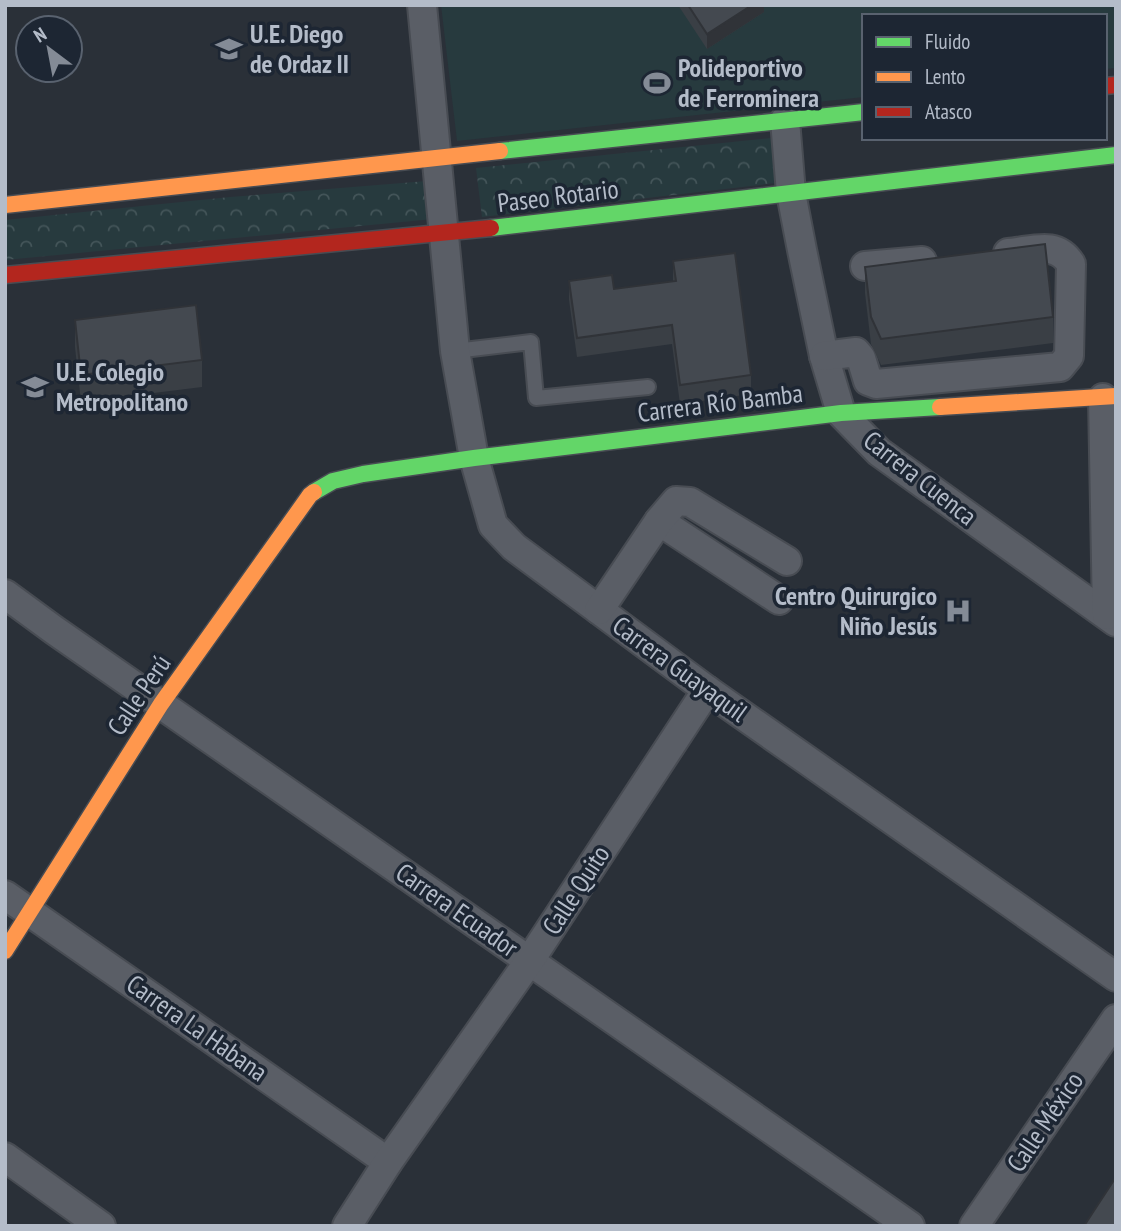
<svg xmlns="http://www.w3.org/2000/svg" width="1121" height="1231" font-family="'PT Sans Narrow',sans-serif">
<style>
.park{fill:url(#park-crowns)}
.pitch{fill:#273a3e}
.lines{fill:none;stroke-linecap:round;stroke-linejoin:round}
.lane-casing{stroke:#484c53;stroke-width:18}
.street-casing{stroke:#484c53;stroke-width:32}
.fast-casing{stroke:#484c53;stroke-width:19}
.slow-casing{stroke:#484c53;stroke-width:19}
.jam-casing{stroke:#484c53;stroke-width:19}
.lane{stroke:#5a5e66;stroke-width:14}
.street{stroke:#5a5e66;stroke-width:28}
.fast{stroke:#63d668;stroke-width:16}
.slow{stroke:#ff974d;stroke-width:16}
.jam{stroke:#b3261e;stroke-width:16}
.wall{fill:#3a3f45}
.shaded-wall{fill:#303338}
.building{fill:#444950;stroke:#303338;stroke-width:2}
.labels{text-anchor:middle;stroke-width:7;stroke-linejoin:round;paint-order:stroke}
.poi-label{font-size:26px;font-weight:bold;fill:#b4bcc9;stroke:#1d2633;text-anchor:start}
.street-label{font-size:26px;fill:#b4bcc9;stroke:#1d2633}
</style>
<defs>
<pattern id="park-crowns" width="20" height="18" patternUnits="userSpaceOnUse" patternTransform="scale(1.75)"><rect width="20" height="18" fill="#273a3e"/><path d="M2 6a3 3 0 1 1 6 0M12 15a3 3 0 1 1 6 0" fill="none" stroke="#445559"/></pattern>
</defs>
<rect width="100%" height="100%" fill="#2a3038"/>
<g class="park">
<path d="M 771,138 L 776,183 L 482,217 L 476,168 Z"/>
<path d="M 427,181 L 433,219 L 5,260 L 5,220 L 230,197 Z"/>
</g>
<path class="pitch" d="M 441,5 L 1116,5 L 1116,68 L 1105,69 L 1105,16 L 864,16 L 864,97 L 457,141 Z"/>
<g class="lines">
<defs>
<path id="lane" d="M 455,351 L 531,342 L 536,398 L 648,387"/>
<g id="street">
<path d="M 422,5 L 455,351 L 474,458 L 493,525 L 514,547 L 707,690 L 1116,977"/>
<path d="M 785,120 L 791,193 L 802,250 L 824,356 L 841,413 L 879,452 L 1116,622"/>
<path d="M 865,266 L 922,261"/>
<path d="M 824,356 L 856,352 L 861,358 L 868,381 L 876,384 L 1060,367 L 1069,356 L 1071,264 C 1056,240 1033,251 1008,253"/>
<path d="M 1103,398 L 1107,615"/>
<path d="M 659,521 L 779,600"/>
<path d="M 5,594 L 54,630 L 910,1226"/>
<path d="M 599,610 L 659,521 L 676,501 L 690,502 L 787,561"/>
<path d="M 5,895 L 388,1162"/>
<path d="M 5,1157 L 101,1226"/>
<path d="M 347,1226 L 388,1162 L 530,960 L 707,690"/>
<path d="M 974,1226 L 1116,1019"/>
</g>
<g id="fast">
<path d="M 500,151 L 864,112"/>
<path d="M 491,228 L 1116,155"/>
<path d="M 314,492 L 333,481 L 363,474 L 474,458 L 841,413 L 940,407"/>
</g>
<g id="slow">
<path d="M 5,205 L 500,151"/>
<path d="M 940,407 L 1116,396"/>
<path d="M 5,951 L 161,704 L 310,495 L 314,492"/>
</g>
<g id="jam">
<path d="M 1105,86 L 1116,85"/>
<path d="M 5,275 L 491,228"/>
</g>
</defs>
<use href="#lane" class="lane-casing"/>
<use href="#street" class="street-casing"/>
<use href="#fast" class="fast-casing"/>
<use href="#slow" class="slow-casing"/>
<use href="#jam" class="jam-casing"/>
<use href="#lane" class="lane"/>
<use href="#street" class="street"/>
<use href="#fast" class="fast"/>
<use href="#slow" class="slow"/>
<use href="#jam" class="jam"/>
</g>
<g class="wall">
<path d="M 678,5 L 764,5 L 764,12 L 707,49 Z"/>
<path d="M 673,261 L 751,375 L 751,394 L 680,404 L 672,344 L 577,357 L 569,300 L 569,281 L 614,289 L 673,281 Z"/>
<path d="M 865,267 L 1053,317 L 1053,343 L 881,365 L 871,344 L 865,293 Z"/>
<path d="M 75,320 L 202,360 L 202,387 L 81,402 L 75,347 Z"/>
</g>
<path class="shaded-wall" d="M 752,5 L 764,5 L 764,12 L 707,49 L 707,34 Z"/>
<g class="building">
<path d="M 688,5 L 752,5 L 707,34 Z"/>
<path d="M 1045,244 L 1053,317 L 881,339 L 871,317 L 865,267 Z"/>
<path d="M 735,253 L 751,375 L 680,385 L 672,325 L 577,338 L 569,281 L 612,275 L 614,289 L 676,281 L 673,261 Z"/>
<path d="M 196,305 L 202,360 L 81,375 L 75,320 Z"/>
<path d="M 1116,1177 L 1116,1226 L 1084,1226 Z"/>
</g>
<defs>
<symbol id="school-bare" viewBox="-9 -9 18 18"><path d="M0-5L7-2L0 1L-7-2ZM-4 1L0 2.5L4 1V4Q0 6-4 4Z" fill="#848b96" stroke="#1d2633" stroke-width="2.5" paint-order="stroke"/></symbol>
<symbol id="stadium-bare" viewBox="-9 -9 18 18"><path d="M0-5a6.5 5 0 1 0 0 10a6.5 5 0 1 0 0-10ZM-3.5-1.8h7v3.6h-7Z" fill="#848b96" stroke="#1d2633" stroke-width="2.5" paint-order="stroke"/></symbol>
<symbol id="hospital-bare" viewBox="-9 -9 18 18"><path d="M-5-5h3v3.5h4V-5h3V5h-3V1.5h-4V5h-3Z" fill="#848b96" stroke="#1d2633" stroke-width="2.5" paint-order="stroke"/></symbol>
</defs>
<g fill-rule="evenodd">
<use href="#school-bare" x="210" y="30" width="38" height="38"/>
<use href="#stadium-bare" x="638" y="64" width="38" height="38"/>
<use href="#school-bare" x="16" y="368" width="38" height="38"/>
<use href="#hospital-bare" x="939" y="592" width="38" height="38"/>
</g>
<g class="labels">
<g class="poi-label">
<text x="250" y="43">U.E. Diego<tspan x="250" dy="30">de Ordaz II</tspan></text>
<text x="678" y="77">Polideportivo<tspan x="678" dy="30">de Ferrominera</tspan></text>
<text x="56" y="381">U.E. Colegio<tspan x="56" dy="30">Metropolitano</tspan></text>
<text x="937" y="605" text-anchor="end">Centro Quirurgico<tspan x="937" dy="30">Niño Jesús</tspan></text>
</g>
<g class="street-label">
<text transform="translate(558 196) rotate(-7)" y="9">Paseo Rotario</text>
<text transform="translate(720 403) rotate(-7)" y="9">Carrera Río Bamba</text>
<text transform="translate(920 478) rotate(38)" y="9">Carrera Cuenca</text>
<text transform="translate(680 669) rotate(36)" y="9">Carrera Guayaquil</text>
<text transform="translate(139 695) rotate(-56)" y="9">Calle Perú</text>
<text transform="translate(576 890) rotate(-57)" y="9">Calle Quito</text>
<text transform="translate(457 910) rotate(35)" y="9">Carrera Ecuador</text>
<text transform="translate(197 1028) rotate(35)" y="9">Carrera La Habana</text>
<text transform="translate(1045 1122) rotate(-56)" y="9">Calle México</text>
</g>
</g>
<rect width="1121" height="1231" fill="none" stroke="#b4bcc9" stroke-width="14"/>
<rect x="862" y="14" width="245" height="126" fill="#1d2633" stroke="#59626f" stroke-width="2"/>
<rect x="876" y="37" width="35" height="10" fill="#63d668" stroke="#59626f" stroke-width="2"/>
<text x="925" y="49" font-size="21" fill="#b4bcc9">Fluido</text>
<rect x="876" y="72" width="35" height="10" fill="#ff974d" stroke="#59626f" stroke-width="2"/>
<text x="925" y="84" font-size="21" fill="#b4bcc9">Lento</text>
<rect x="876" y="107" width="35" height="10" fill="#b3261e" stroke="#59626f" stroke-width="2"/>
<text x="925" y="119" font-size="21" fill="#b4bcc9">Atasco</text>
<g transform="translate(49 49) rotate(328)"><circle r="33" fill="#1d2633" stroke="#59626f" stroke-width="2"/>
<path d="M0-5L12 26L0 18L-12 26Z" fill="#848b96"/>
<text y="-10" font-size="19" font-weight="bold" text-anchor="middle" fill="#b4bcc9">N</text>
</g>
</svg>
